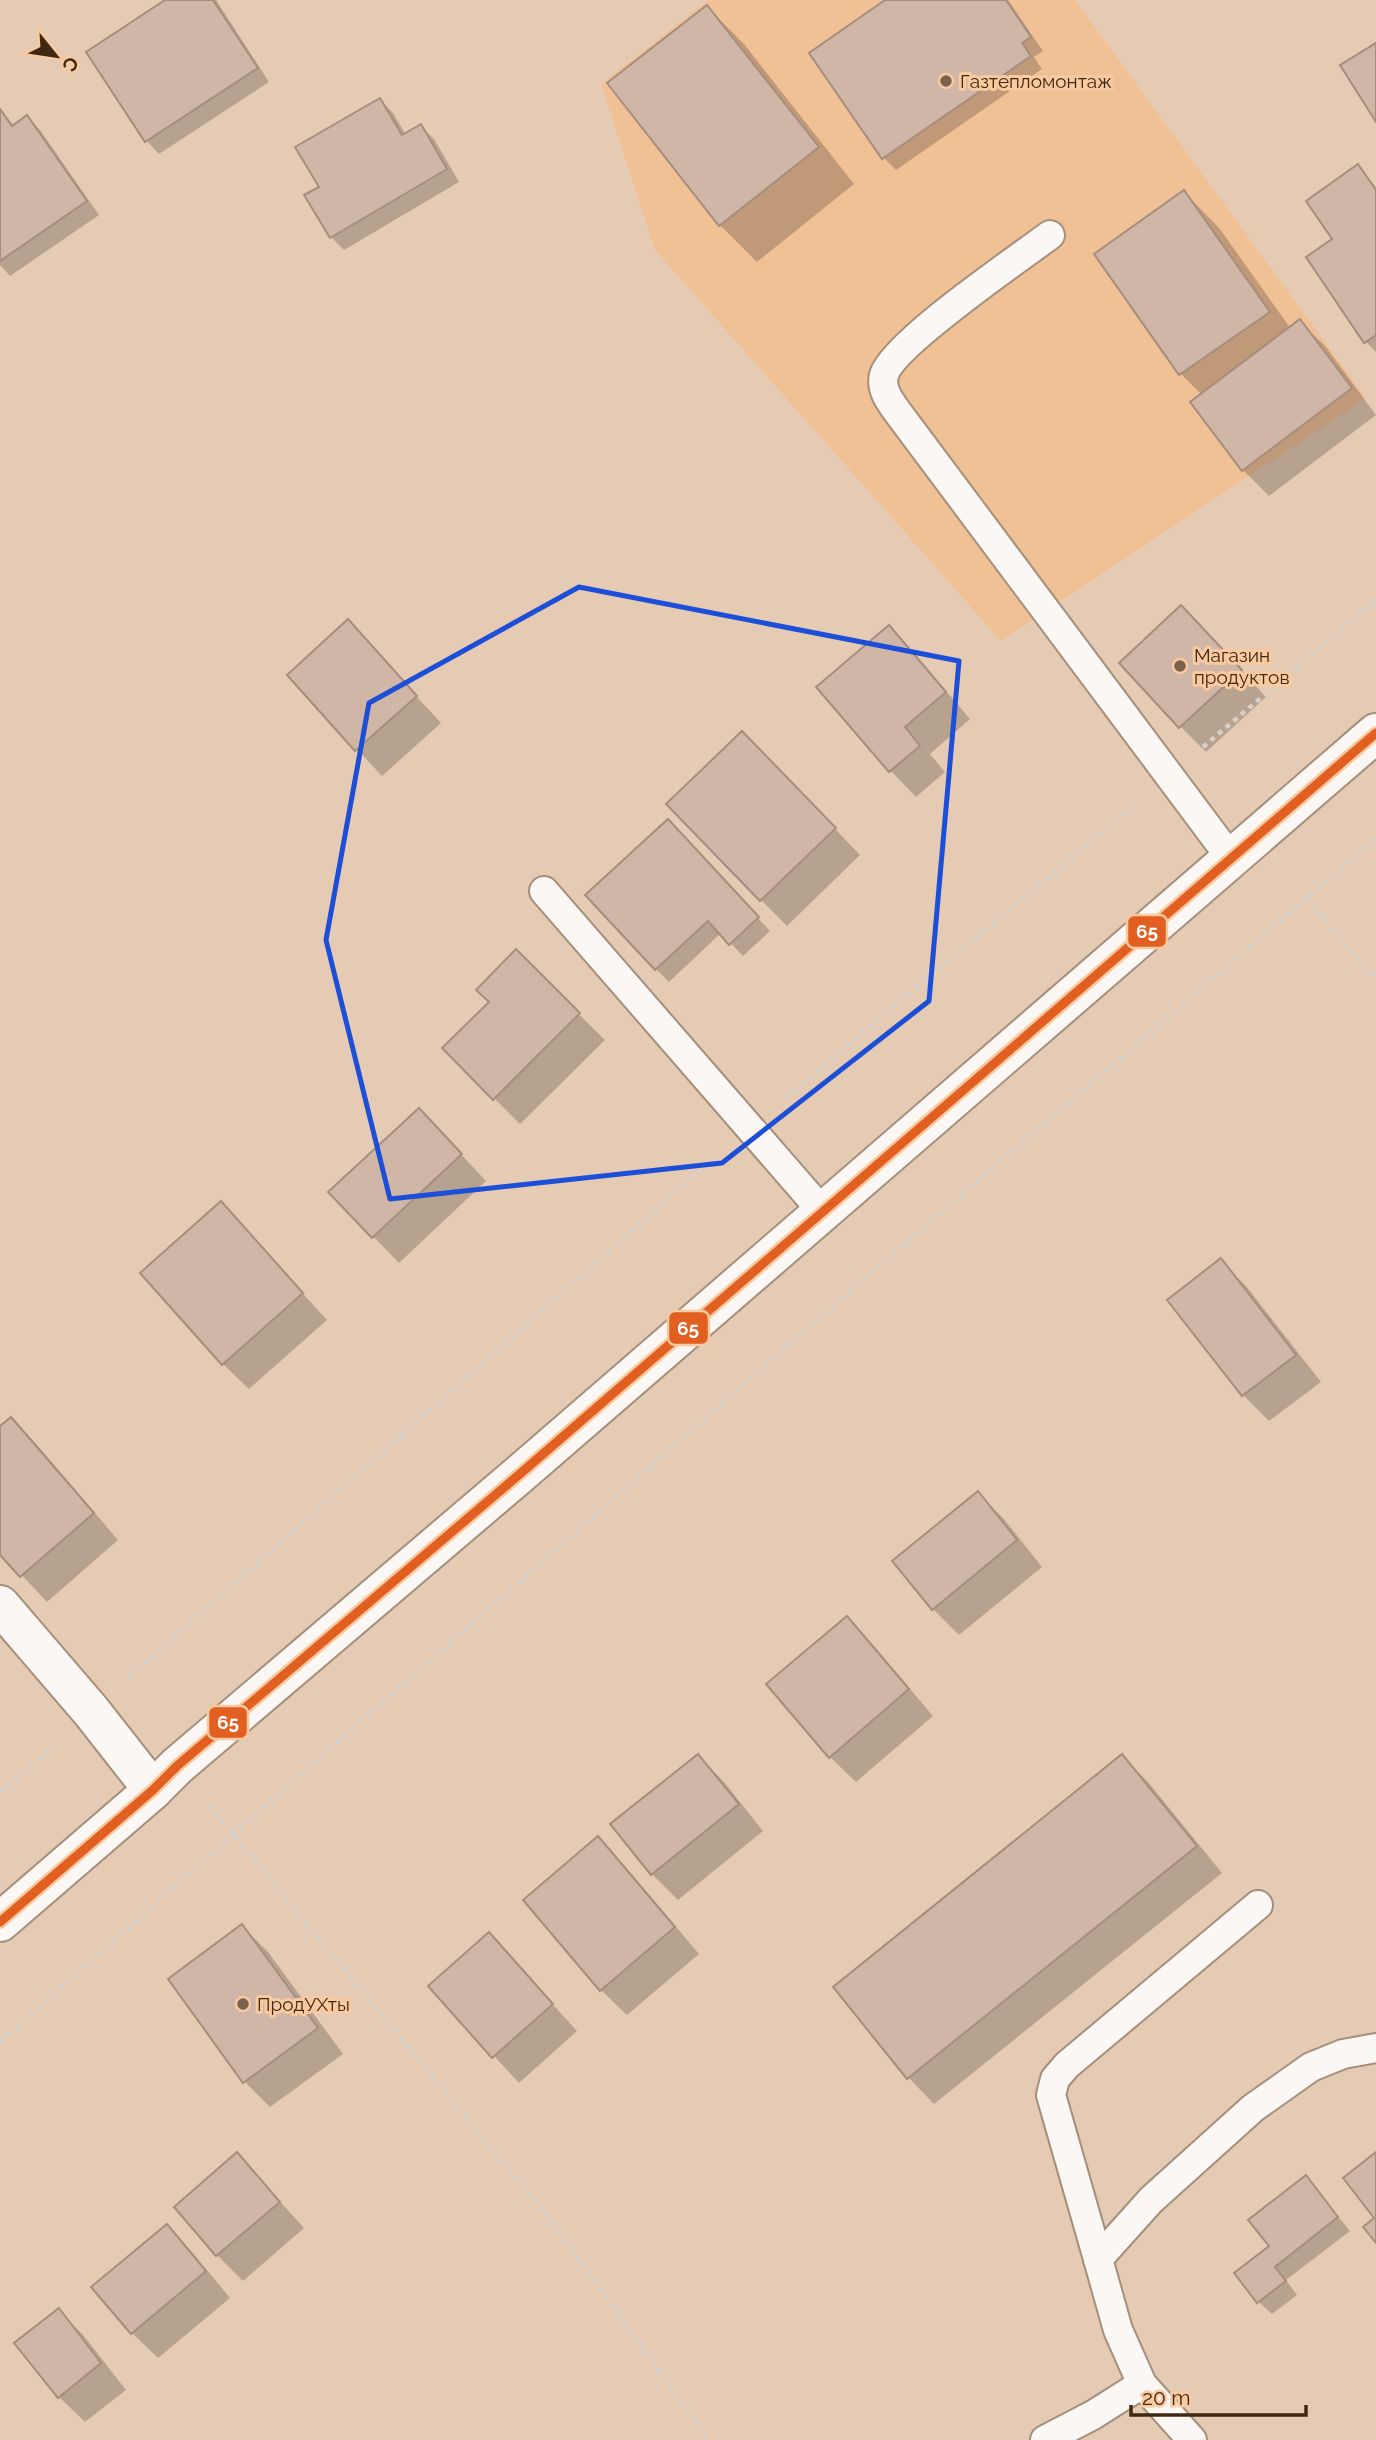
<svg xmlns="http://www.w3.org/2000/svg" width="1376" height="2440" font-family="Raleway,sans-serif">
<style>
.built{fill:#f1c196}
.shadow{fill:#0003}
.building{fill:#d0b6a6;stroke:#a68e7e;stroke-width:2}
.lines{fill:none;stroke-linecap:round;stroke-linejoin:round}
.lane-casing{stroke:#a58f7a;stroke-width:32}
.street-casing{stroke:#a58f7a;stroke-width:42}
.secondary-casing{stroke:#a58f7a;stroke-width:42}
.path{stroke:#d9d0c8;stroke-width:4.5;stroke-dasharray:5 5;stroke-linecap:butt}
.lane{stroke:#fbf7f4;stroke-width:28}
.street{stroke:#fbf7f4;stroke-width:38}
.secondary{stroke:#fbf7f4;stroke-width:38}
.bus-1-casing{stroke:#f9caa0;stroke-width:14}
.bus-1{stroke:#e05f21;stroke-width:9}
.marked{fill:none;stroke:#1d4ed8;stroke-width:5;stroke-linejoin:round}
.poi-dot{fill:#7a624c;stroke:#f9caa0;stroke-width:2.5}
.labels{text-anchor:middle;stroke-width:6;stroke-linejoin:round;paint-order:stroke}
.poi-label{font-size:19px;fill:#402914;stroke:#f9caa0;text-anchor:start}
.line-badge{stroke:#f9caa0;stroke-width:2.5}
.badge-label{font-size:19px;text-anchor:middle;font-weight:bold;fill:#fff}
</style>
<rect width="100%" height="100%" fill="#e5cbb4"/>
<path class="built" d="M 708,0 L 1075,0 L 1366,398 L 1001,641 L 655,250 L 601,84 Z"/>
<g class="shadow">
<path d="M 168,0 L 216,0 L 269,82 L 159,154 L 147,141 L 89,52 Z"/>
<path d="M 889,0 L 1008,0 L 1043,51 L 1034,57 L 1042,69 L 896,170 L 883,157 Z"/>
<path d="M 707,7 L 744,44 L 854,184 L 757,262 L 720,225 Z"/>
<path d="M 380,100 L 393,113 L 406,135 L 421,126 L 434,139 L 459,182 L 344,250 L 331,237 L 321,187 Z"/>
<path d="M 0,108 L 14,126 L 27,117 L 40,130 L 99,215 L 10,276 L 0,265 Z"/>
<path d="M 1358,167 L 1376,187 L 1376,352 L 1366,342 L 1335,239 Z"/>
<path d="M 1184,192 L 1220,229 L 1291,329 L 1300,322 L 1326,347 L 1376,415 L 1269,496 L 1243,470 L 1192,402 L 1202,395 L 1181,374 L 1097,254 Z"/>
<path d="M 348,622 L 441,723 L 382,776 L 289,675 Z"/>
<path d="M 889,628 L 914,653 L 970,719 L 930,754 L 945,772 L 916,797 L 891,771 L 818,687 Z"/>
<path d="M 1207,633 L 1266,697 L 1206,752 L 1181,727 Z"/>
<path d="M 768,759 L 860,855 L 787,926 L 761,900 Z"/>
<path d="M 681,834 L 770,931 L 743,956 L 721,933 L 669,982 L 656,969 Z"/>
<path d="M 516,952 L 605,1040 L 520,1124 L 444,1048 L 491,1002 Z"/>
<path d="M 444,1136 L 486,1181 L 399,1263 L 331,1193 Z"/>
<path d="M 221,1203 L 327,1320 L 249,1389 L 223,1364 Z"/>
<path d="M 1220,1261 L 1246,1286 L 1321,1382 L 1269,1421 L 1243,1395 L 1170,1300 Z"/>
<path d="M 11,1419 L 37,1445 L 118,1540 L 47,1602 L 0,1552 L 0,1429 Z"/>
<path d="M 978,1493 L 1004,1519 L 1042,1567 L 959,1635 L 933,1609 Z"/>
<path d="M 847,1618 L 872,1644 L 933,1716 L 856,1782 L 830,1757 Z"/>
<path d="M 698,1756 L 724,1782 L 763,1831 L 678,1900 L 652,1874 Z"/>
<path d="M 1122,1756 L 1148,1782 L 1222,1873 L 934,2104 L 909,2078 L 836,1988 Z"/>
<path d="M 598,1839 L 623,1864 L 699,1954 L 627,2015 L 601,1990 Z"/>
<path d="M 242,1926 L 268,1952 L 343,2054 L 270,2107 L 244,2081 Z"/>
<path d="M 489,1934 L 577,2031 L 519,2083 L 430,1987 Z"/>
<path d="M 237,2154 L 304,2228 L 243,2281 L 217,2255 Z"/>
<path d="M 1306,2178 L 1350,2231 L 1286,2280 L 1297,2295 L 1272,2314 L 1259,2302 L 1271,2246 Z"/>
<path d="M 167,2227 L 192,2252 L 230,2298 L 158,2358 L 132,2333 Z"/>
<path d="M 59,2311 L 84,2336 L 126,2390 L 85,2422 L 59,2397 Z"/>
</g>
<g class="building">
<path d="M 165,0 L 213,0 L 258,68 L 145,142 L 86,52 Z"/>
<path d="M 885,0 L 1006,0 L 1031,37 L 1022,43 L 1031,56 L 882,159 L 809,53 Z"/>
<path d="M 707,5 L 819,147 L 719,226 L 607,83 Z"/>
<path d="M 1376,43 L 1376,122 L 1340,65 Z"/>
<path d="M 380,98 L 402,135 L 421,124 L 447,169 L 330,238 L 304,195 L 319,187 L 295,147 Z"/>
<path d="M 0,109 L 12,126 L 27,115 L 87,201 L 0,261 Z"/>
<path d="M 1358,164 L 1376,190 L 1376,335 L 1364,343 L 1306,257 L 1332,239 L 1306,201 Z"/>
<path d="M 1184,190 L 1270,312 L 1179,375 L 1094,254 Z"/>
<path d="M 1300,319 L 1352,388 L 1242,471 L 1190,402 Z"/>
<path d="M 1181,605 L 1242,670 L 1179,728 L 1119,663 Z"/>
<path d="M 348,619 L 417,696 L 355,751 L 287,675 Z"/>
<path d="M 889,625 L 946,692 L 905,727 L 920,746 L 889,772 L 816,687 Z"/>
<path d="M 742,731 L 836,828 L 760,901 L 666,804 Z"/>
<path d="M 668,819 L 759,917 L 729,945 L 708,921 L 655,970 L 585,895 Z"/>
<path d="M 516,949 L 580,1013 L 493,1100 L 442,1048 L 489,1002 L 476,990 Z"/>
<path d="M 419,1108 L 462,1154 L 372,1238 L 328,1192 Z"/>
<path d="M 221,1201 L 303,1293 L 222,1365 L 140,1273 Z"/>
<path d="M 1221,1258 L 1296,1355 L 1242,1396 L 1167,1300 Z"/>
<path d="M 11,1417 L 94,1513 L 20,1577 L 0,1555 L 0,1426 Z"/>
<path d="M 978,1491 L 1017,1540 L 932,1610 L 892,1561 Z"/>
<path d="M 847,1616 L 909,1689 L 829,1758 L 766,1684 Z"/>
<path d="M 698,1754 L 739,1804 L 651,1875 L 610,1824 Z"/>
<path d="M 1122,1754 L 1197,1846 L 907,2079 L 833,1987 Z"/>
<path d="M 598,1836 L 675,1927 L 600,1991 L 523,1900 Z"/>
<path d="M 242,1924 L 318,2028 L 243,2083 L 168,1979 Z"/>
<path d="M 489,1932 L 553,2004 L 492,2058 L 428,1986 Z"/>
<path d="M 237,2152 L 280,2202 L 216,2256 L 174,2207 Z"/>
<path d="M 1376,2152 L 1376,2243 L 1363,2227 L 1374,2218 L 1343,2178 Z"/>
<path d="M 1306,2175 L 1338,2217 L 1275,2267 L 1286,2281 L 1257,2303 L 1234,2273 L 1269,2246 L 1248,2220 Z"/>
<path d="M 167,2224 L 206,2271 L 131,2334 L 91,2287 Z"/>
<path d="M 59,2308 L 101,2363 L 58,2398 L 14,2343 Z"/>
</g>
<g class="lines">
<defs>
<g id="lane">
<path d="M 1050,235 C 1018,259 893,344 884,375 C 880,390 891,403 899,414 L 1230,857"/>
<path d="M 544,891 L 822,1211"/>
<path d="M 1098,2259 L 1051,2095 L 1055,2079 L 1067,2065 L 1258,1905"/>
<path d="M 1045,2440 L 1093,2415 L 1142,2384"/>
<path d="M 1192,2440 L 1142,2384 L 1118,2330 L 1098,2259 L 1151,2200 L 1253,2108 L 1311,2067 L 1343,2054 L 1376,2048"/>
</g>
<path id="street" d="M 0,1605 L 91,1711 L 153,1790"/>
<path id="secondary" d="M 0,1922 L 153,1790 L 177,1766 L 521,1473 L 1376,733"/>
</defs>
<use href="#lane" class="lane-casing"/>
<use href="#street" class="street-casing"/>
<use href="#secondary" class="secondary-casing"/>
<g class="path">
<path d="M 1203,747 L 1376,600"/>
<path d="M 1306,897 L 1376,980"/>
<path d="M 785,1098 L 1135,804"/>
<path d="M 129,1677 L 717,1155"/>
<path d="M 0,1793 L 55,1744"/>
<path d="M 209,1805 L 552,2222 L 709,2440"/>
<path d="M 0,2042 L 233,1834 L 840,1300 L 1376,838"/>
</g>
<use href="#lane" class="lane"/>
<use href="#street" class="street"/>
<use href="#secondary" class="secondary"/>
<defs>
<path id="bus-1" d="M 0,1922 L 153,1790 L 177,1766 L 521,1473 L 1376,733"/>
</defs>
<use href="#bus-1" class="bus-1-casing"/>
<use href="#bus-1" class="bus-1"/>
</g>
<path class="marked" d="M 579,587 L 959,661 L 929,1001 L 722,1163 L 390,1199 L 326,940 L 369,703 Z"/>
<g class="poi-dot">
<circle cx="946" cy="81" r="7"/>
<circle cx="1180" cy="666" r="7"/>
<circle cx="243" cy="2004" r="7"/>
</g>
<g class="labels">
<g class="poi-label">
<text x="960" y="88">Газтепломонтаж</text>
<text x="1194" y="662">Магазин<tspan x="1194" dy="22">продуктов</tspan></text>
<text x="257" y="2011">ПродУХты</text>
</g>
</g>
<g class="line-badge">
<rect x="1127" y="915" width="40" height="33" rx="7" fill="#e05f21"/>
<rect x="668" y="1311" width="41" height="34" rx="7" fill="#e05f21"/>
<rect x="208" y="1706" width="40" height="33" rx="7" fill="#e05f21"/>
</g>
<g class="badge-label">
<text x="1147" y="938">65</text>
<text x="688" y="1335">65</text>
<text x="228" y="1729">65</text>
</g>
<g transform="translate(56 56) rotate(120)" stroke="#f9caa0" stroke-width="5" paint-order="stroke">
<path d="M0-5L12 26L0 18L-12 26Z" fill="#402914"/>
<text y="-10" font-size="19" font-weight="bold" text-anchor="middle" fill="#402914">С</text>
</g>
<path d="M1131 2405v10h175v-10" fill="none" stroke="#402914" stroke-width="3.5"/>
<text x="1142" y="2405" font-size="21" fill="#402914" stroke="#f9caa0" stroke-width="5" paint-order="stroke">20 m</text>
</svg>
